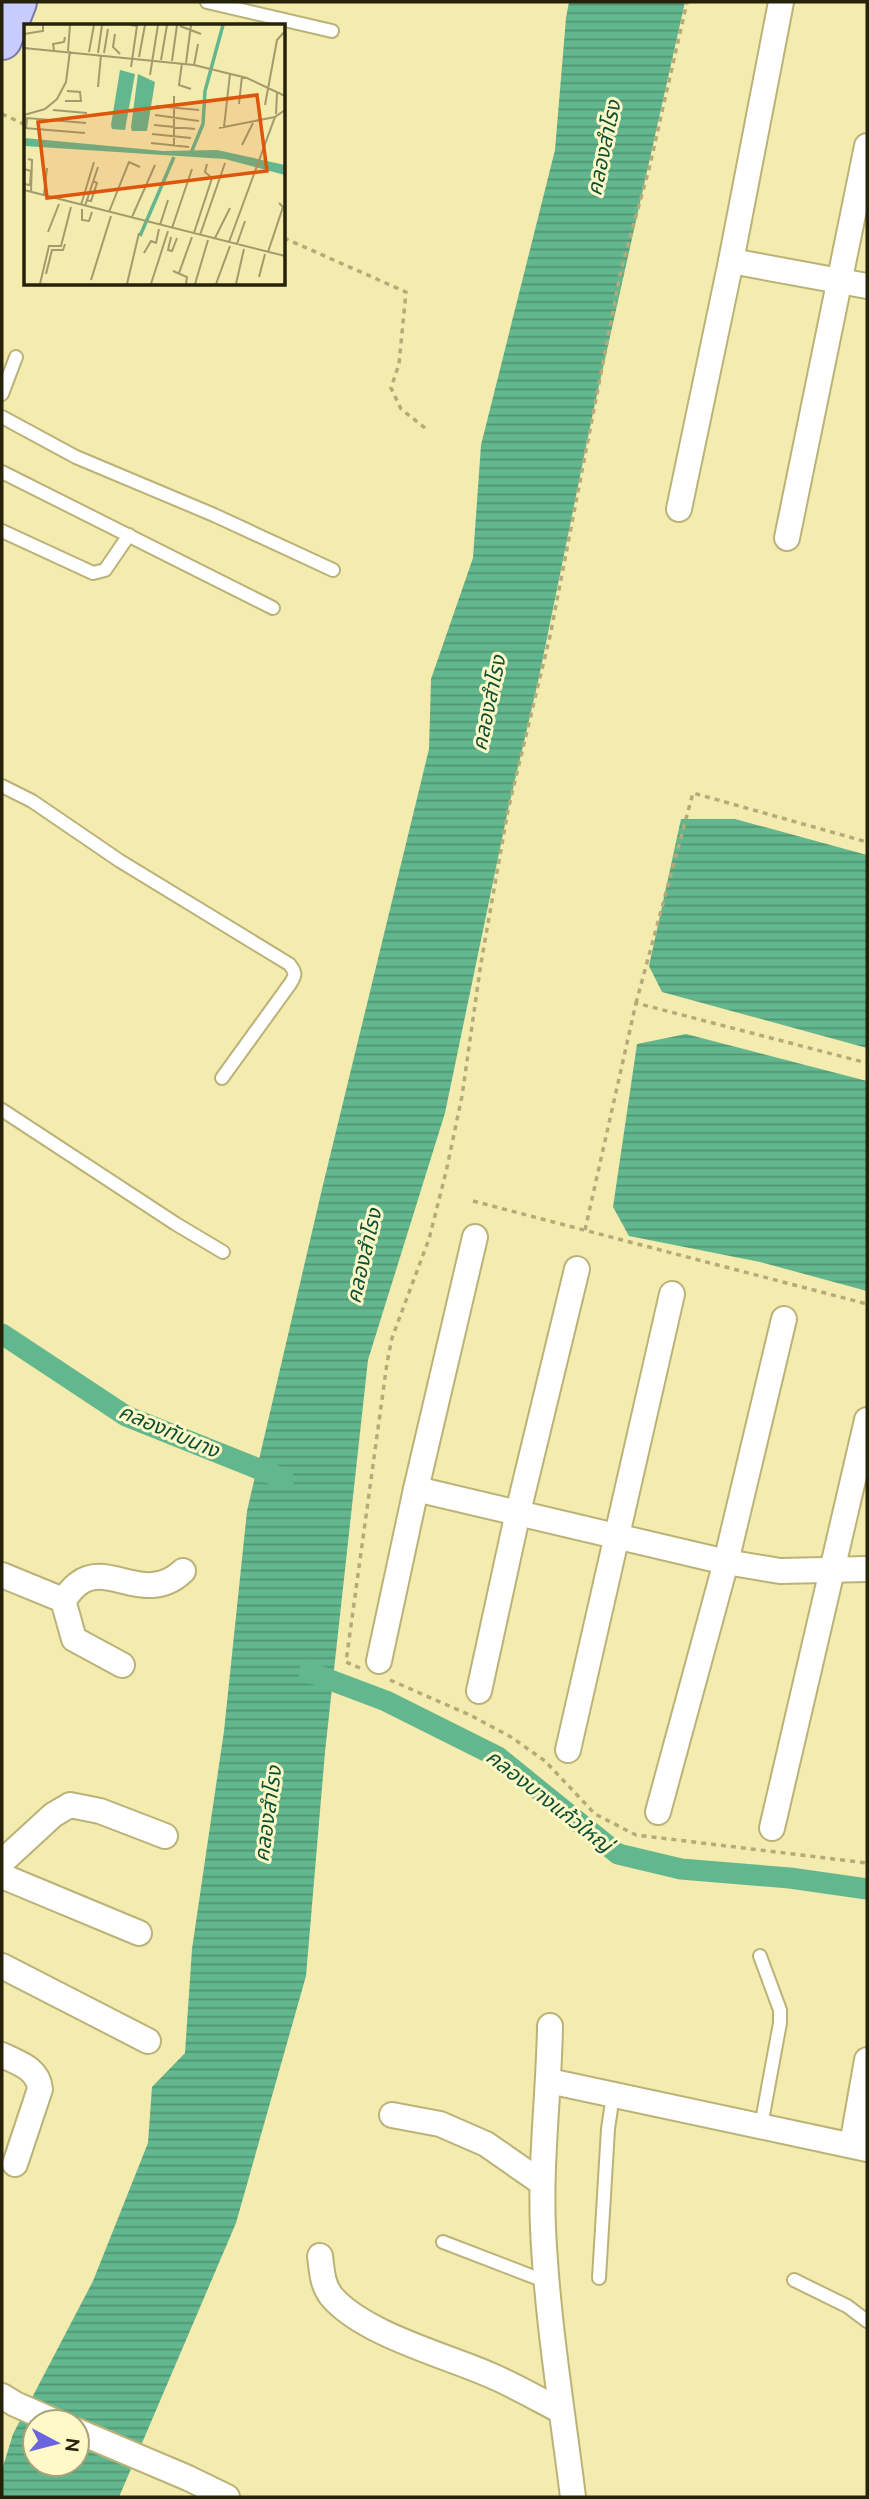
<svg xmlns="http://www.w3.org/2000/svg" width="869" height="2499" font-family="Ubuntu,'Noto Sans Thai',sans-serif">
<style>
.water{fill:url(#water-rules);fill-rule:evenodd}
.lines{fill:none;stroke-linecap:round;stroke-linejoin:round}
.canal{stroke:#63b78e;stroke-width:21}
.lane-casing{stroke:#bbb278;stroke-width:16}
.street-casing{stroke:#bbb278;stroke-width:28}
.primary-casing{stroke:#7879a9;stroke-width:42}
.path{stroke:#b3ab7a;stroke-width:3.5;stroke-dasharray:5 5;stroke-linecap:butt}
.lane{stroke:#fff;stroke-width:12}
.street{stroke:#fff;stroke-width:24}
.primary{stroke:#c8cbfe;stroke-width:38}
.labels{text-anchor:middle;stroke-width:6;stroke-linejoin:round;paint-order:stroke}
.water-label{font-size:21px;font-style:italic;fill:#0c5035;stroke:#fff8c7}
.inset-river{fill:none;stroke:#63b78e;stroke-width:3.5}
.inset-road{fill:none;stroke:#a29b6c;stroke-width:2}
.view{fill:#de560c;fill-opacity:0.15;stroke:#de560c;stroke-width:3.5}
.inset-edge{fill:none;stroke:#26220a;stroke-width:3.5}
</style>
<defs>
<pattern id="water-rules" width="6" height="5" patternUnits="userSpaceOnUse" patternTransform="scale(1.75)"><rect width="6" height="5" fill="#63b78e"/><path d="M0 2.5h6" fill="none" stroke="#519472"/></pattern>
</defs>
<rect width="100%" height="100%" fill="#f4ebae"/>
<g class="water">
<path d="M 569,2 L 685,2 L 594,408 L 538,682 L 508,810 L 445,1113 L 368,1360 L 325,1752 L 306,1976 L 236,2223 L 119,2497 L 2,2497 L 2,2470 L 13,2434 L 93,2281 L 148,2143 L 152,2087 L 185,2053 L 192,1949 L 224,1731 L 247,1511 L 322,1189 L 429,749 L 431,679 L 473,558 L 481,445 L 555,150 L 566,18 ZM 35,2422 L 77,2422 L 77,2464 L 35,2464 Z"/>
<path d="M 681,819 L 735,819 L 867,855 L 867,1048 L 662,992 L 649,966 Z"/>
<path d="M 686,1034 L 867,1081 L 867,1291 L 760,1262 L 629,1236 L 613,1207 L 637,1044 Z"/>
</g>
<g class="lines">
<g class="canal">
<path d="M 2,1334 L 126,1416 L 284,1479"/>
<path d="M 309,1672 L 386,1701 L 498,1757 L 618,1854 L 681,1869 L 790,1878 L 867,1889"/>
</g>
<defs>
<g id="lane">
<path d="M 207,2 L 332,31"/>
<path d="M 2,394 L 16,357"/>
<path d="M 2,417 L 76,457 L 214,515 L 333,570"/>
<path d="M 2,472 L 273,608"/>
<path d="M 2,531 L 93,573 L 105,570 L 129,535"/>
<path d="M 2,786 L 32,801 L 120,861 L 289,964 C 296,972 296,975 290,984 L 222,1078"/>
<path d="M 2,1110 L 176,1224 L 223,1252"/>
<path d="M 760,1956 L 780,2010 L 780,2023 L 761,2126"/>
<path d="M 443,2242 L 547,2282"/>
<path d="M 599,2278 L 608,2129 L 613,2095"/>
<path d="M 794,2280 L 847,2306 L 867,2321"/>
</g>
<g id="street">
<path d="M 731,261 L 867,286"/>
<path d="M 679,509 L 731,261 L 781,2"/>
<path d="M 787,538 L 867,146"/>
<path d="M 416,1489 L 726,1562 L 780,1571 L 867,1569"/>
<path d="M 2,1575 L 63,1600 L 74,1639 L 122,1665"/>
<path d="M 63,1600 C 68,1595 72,1588 78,1584 C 108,1560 145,1607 183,1571"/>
<path d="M 379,1661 L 416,1489 L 475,1237"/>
<path d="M 479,1691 L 518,1512 L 577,1269"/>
<path d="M 568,1750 L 672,1294"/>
<path d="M 658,1812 L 726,1562 L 784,1319"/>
<path d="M 772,1828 L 867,1420"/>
<path d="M 2,1862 L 53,1815 L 70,1805 L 100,1811 L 165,1836"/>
<path d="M 2,1876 L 139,1933"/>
<path d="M 2,1966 L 148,2041"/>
<path d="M 550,2026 C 549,2093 540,2161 543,2228 C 547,2318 562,2408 573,2497"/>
<path d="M 2,2055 C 18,2063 38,2068 40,2089 L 15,2164"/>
<path d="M 549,2081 L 867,2149"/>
<path d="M 392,2115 L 440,2124 L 486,2144 L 542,2183"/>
<path d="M 852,2145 L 867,2060"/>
<path d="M 320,2256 C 322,2271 322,2285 332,2297 C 364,2334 444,2355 490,2375 C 514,2385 538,2399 561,2411"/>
<path d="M 2,2396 L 15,2404 L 56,2422"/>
<path d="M 77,2431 L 188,2478 L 227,2497"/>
</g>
<path id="primary" d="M 2,40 L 17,2"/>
</defs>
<use href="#lane" class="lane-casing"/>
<use href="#street" class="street-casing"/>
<use href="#primary" class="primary-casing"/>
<g class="path">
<path d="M 2,114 L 26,125"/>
<path d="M 284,238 L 406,292 L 399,364 L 391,388 L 401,409 L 425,428"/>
<path d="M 636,1003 L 693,793 L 867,842"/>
<path d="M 473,1201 L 867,1304"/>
<path d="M 585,1230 L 636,1003 L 867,1063"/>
<path d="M 360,1668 L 346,1662 L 387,1363 L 392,1338 L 429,1239 L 446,1172 L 462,1096 L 481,963 L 508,810 L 550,636 L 621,270 L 649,169 L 687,2"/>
<path d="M 390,1680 L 470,1715 L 511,1737 L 545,1761 L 595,1814 L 636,1835 L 867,1863"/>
</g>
<use href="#lane" class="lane"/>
<use href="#street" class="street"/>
<use href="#primary" class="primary"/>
</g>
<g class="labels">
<g class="water-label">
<text transform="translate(604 148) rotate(-78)" y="7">คลองสำโรง</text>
<text transform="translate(489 703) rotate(-78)" y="7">คลองสำโรง</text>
<text transform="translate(364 1256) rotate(-77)" y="7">คลองสำโรง</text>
<text transform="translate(169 1431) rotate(23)" y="7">คลองทับนาง</text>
<text transform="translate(549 1801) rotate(38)" y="7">คลองบางแก้วใหญ่</text>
<text transform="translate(268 1814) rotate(-82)" y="7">คลองสำโรง</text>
</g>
</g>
<g transform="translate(24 24)">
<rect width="261" height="261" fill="#f4ebae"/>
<path d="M 96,46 L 111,50 L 101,106 L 88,105 L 87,101 ZM 114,50 L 131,58 L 123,107 L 108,107 L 107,103 ZM 0,114 L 139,127 L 193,126 L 261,141 L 261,151 L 201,135 L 0,122 Z" fill="#63b78e"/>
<path class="inset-river" d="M 167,129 L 179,100 L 181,67 L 199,1M 116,212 L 150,133"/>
<path class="inset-road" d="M 156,2 L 177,10M 0,10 L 19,7 L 19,1M 91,10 L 89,23 L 96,30M 0,24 L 170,41 L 223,54 L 261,72M 30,26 L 29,20 L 40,18 L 41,13M 44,27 L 46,1M 65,28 L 70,1M 74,29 L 78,1M 80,29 L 84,5M 115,33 L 121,1M 137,36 L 143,1M 148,37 L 153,1M 158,39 L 155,61 L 167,65M 162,39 L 167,1M 170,41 L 174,20M 107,43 L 113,2 L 107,1M 126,51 L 134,1M 74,63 L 77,31M 41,77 L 57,77 L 56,68 L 43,67M 215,80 L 218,52M 241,81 L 253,16 L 261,7M 132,82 L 175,86M 29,86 L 63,89M 252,90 L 253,69M 0,91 L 21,85 L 33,75 L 42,58 L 46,27M 131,91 L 175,97M 130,101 L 171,105M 200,103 L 206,50M 0,104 L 61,109M 2,104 L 3,94 L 62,99M 195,104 L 251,93M 128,110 L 167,114M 127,119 L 165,123M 150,121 L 150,72M 218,121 L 229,99M 4,135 L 8,136 L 7,168M 0,145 L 7,147 L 6,161 L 0,160M 0,166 L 261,232M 20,171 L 23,144M 62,176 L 67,177 L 73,159 L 69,157M 57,181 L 70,138M 61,182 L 74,143M 58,185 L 58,196 L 65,197 L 68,188M 85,188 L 105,138 L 116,143M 108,193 L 131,141M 136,201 L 144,176M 148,204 L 168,145M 24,208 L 35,180M 170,209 L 188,154 L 181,148 L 183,140M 176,211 L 201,139M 147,213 L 144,226 L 148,227 L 153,214M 191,214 L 206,184M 205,218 L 251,93 L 261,86M 213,220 L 221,197M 244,228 L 259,183 L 255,179M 120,229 L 127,217 L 132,219 L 135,205M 149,247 L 163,253 L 162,260M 155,249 L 168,213M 22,250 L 28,226 L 39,226 L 41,220M 235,253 L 241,230M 67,256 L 87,192M 16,260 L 25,222 L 37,222 L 47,183M 103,260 L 115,209M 127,260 L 144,207M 171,260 L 184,216M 192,260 L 206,222M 212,260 L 220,225"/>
<path class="view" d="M 233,71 L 243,147 L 23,174 L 14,98 Z"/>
<rect width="261" height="261" class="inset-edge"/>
</g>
<rect width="869" height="2499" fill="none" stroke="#26220a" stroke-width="7"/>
<g transform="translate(56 2443) rotate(97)"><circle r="33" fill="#fff8c7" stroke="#a8a27b" stroke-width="2"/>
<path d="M0-5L12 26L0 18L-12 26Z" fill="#6a65df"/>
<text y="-10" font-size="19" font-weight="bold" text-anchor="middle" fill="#26220a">N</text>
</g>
</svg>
